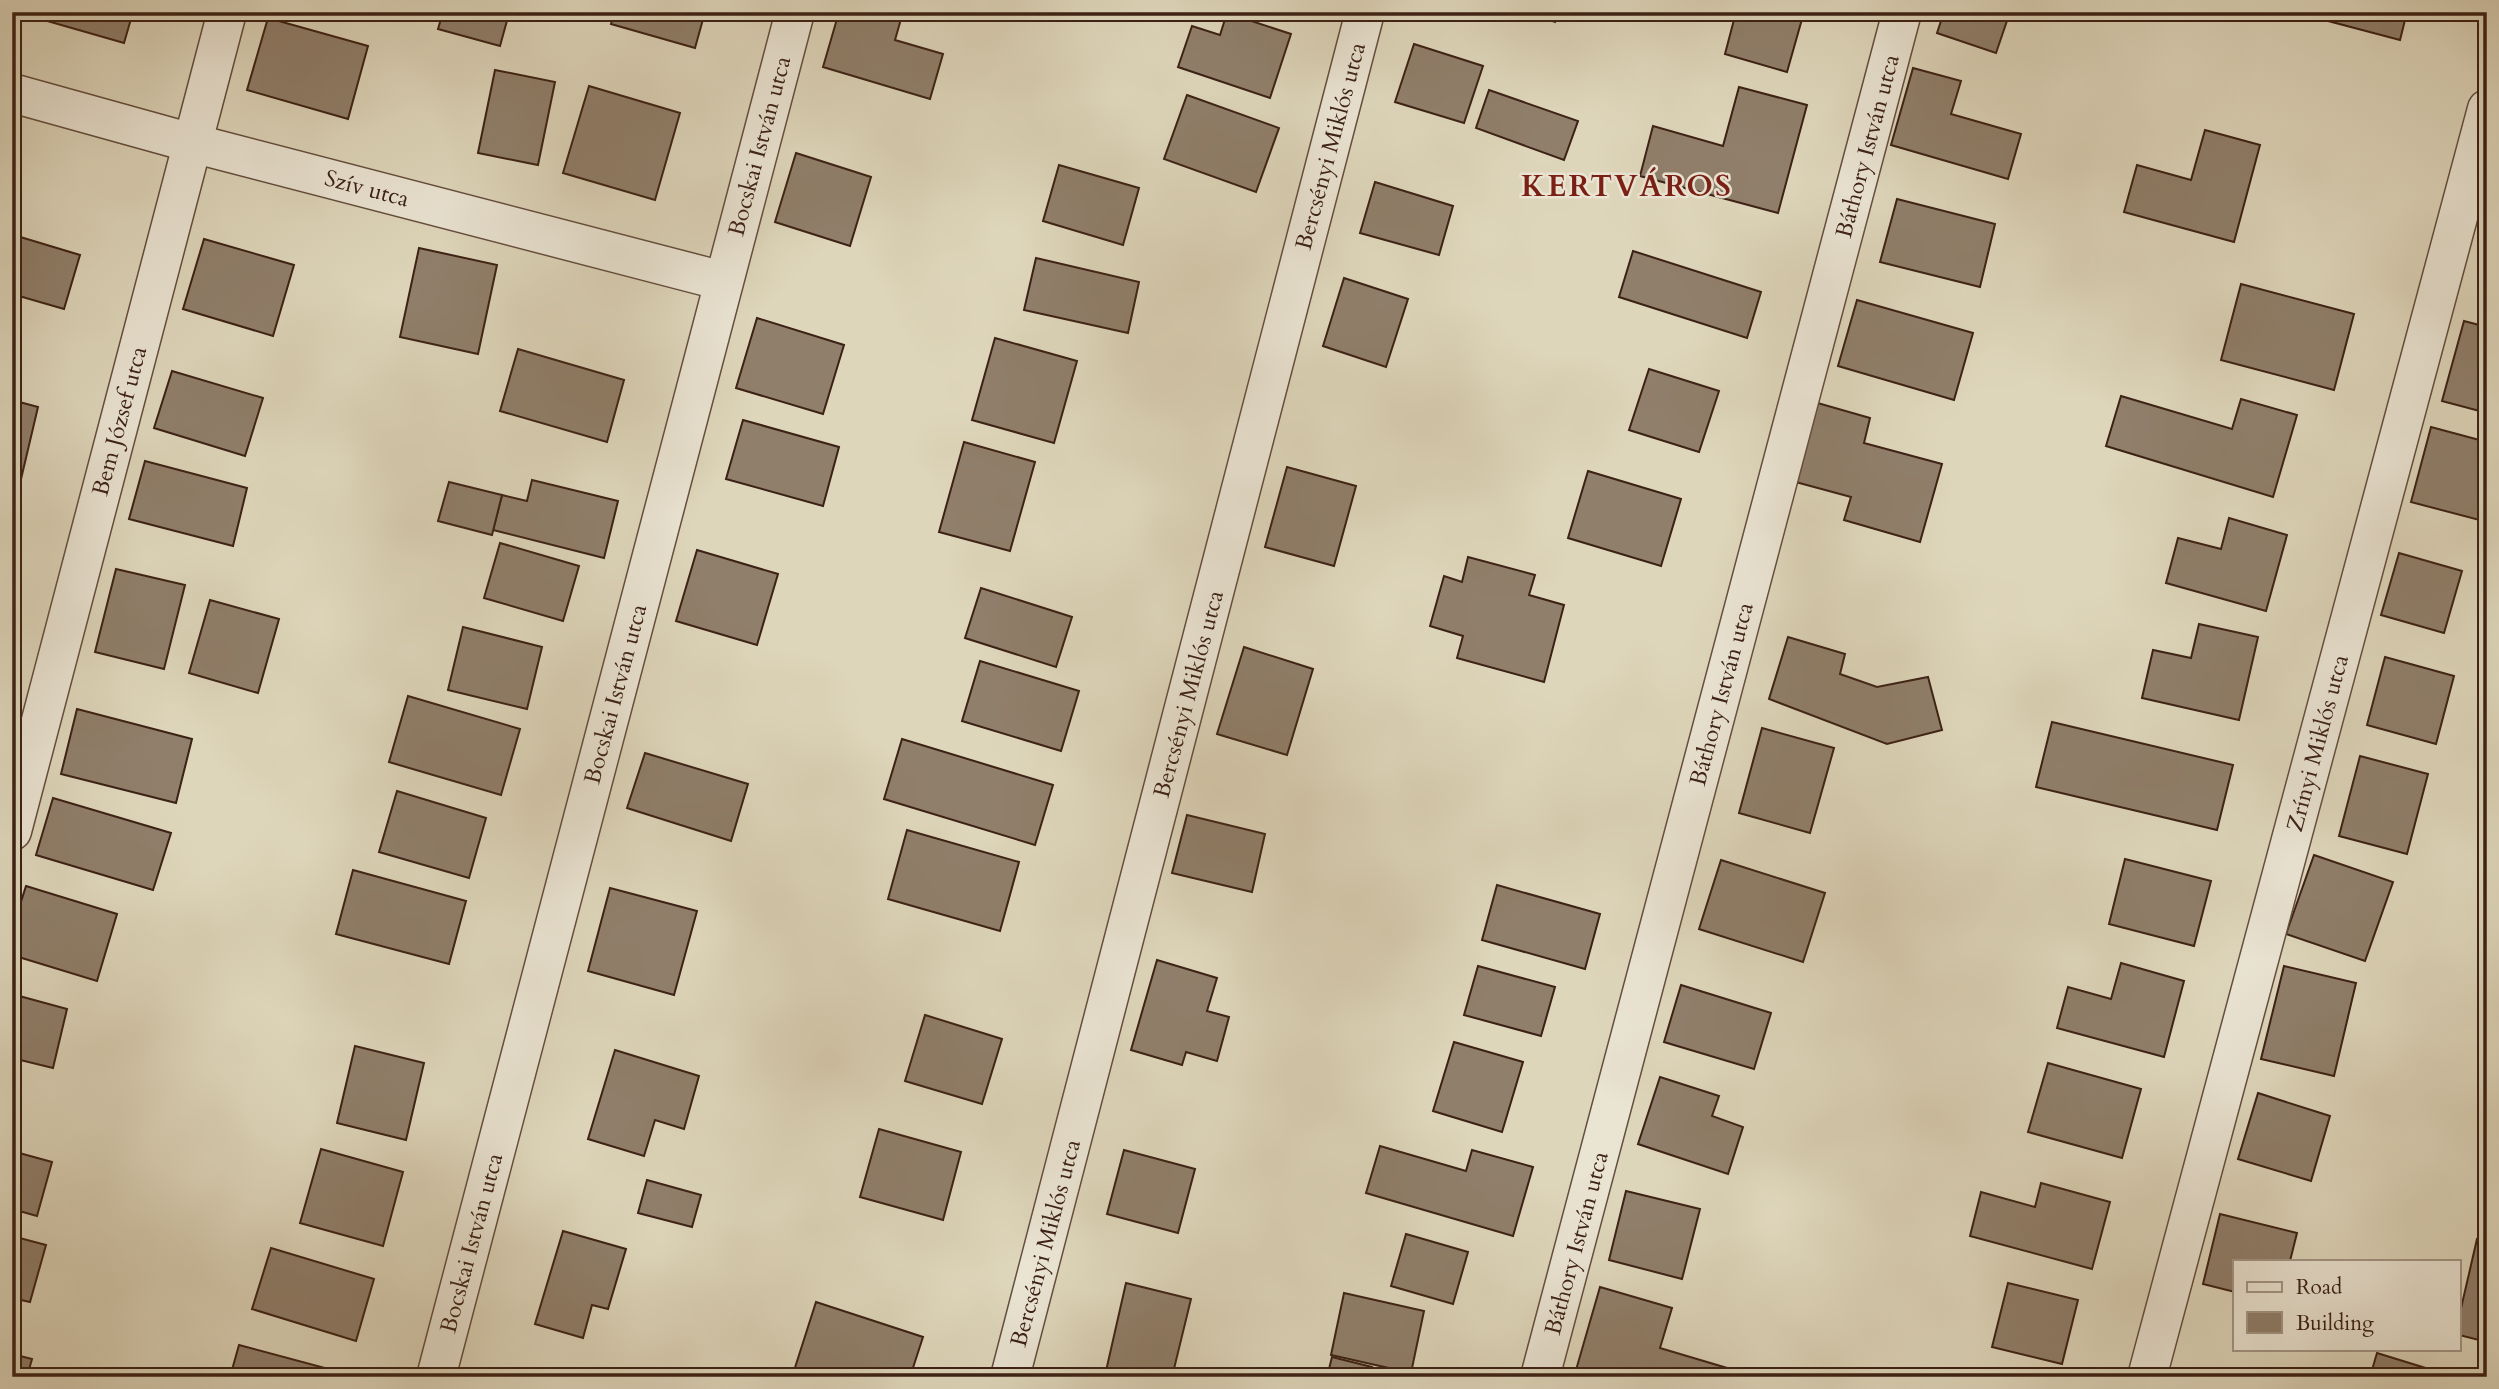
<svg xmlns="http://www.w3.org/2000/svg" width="2499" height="1389" font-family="Cardo,serif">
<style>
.building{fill:#907f6b;stroke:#3c2115;stroke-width:2}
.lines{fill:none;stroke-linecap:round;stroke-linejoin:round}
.minor-casing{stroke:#644e3e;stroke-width:41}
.minor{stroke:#eae4d3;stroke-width:38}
.labels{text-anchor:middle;stroke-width:5;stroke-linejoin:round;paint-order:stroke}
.street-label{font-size:23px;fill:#3c2115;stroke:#eae4d3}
.district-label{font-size:30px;font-weight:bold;letter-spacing:2px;fill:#7a1f14;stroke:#eae4d3}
</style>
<rect width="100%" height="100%" fill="#ded6bb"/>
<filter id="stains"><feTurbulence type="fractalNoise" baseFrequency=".00286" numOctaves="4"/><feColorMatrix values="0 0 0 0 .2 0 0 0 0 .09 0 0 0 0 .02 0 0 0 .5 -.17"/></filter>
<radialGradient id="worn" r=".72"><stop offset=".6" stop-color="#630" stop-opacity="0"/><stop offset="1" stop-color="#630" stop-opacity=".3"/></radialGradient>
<g class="building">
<path d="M 16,12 L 133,12 L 124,43 Z"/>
<path d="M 443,12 L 488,12 L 508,17 L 500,46 L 438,29 Z"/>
<path d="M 614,12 L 705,12 L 695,48 L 611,24 Z"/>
<path d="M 839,12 L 879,12 L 901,19 L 895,40 L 943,54 L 930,99 L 823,67 Z"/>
<path d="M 1528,12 L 1559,12 L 1555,22 Z"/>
<path d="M 1736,12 L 1804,12 L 1787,72 L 1725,54 Z"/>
<path d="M 1944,12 L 2010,12 L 1996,53 L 1937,33 Z"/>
<path d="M 2315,12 L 2407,12 L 2400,40 L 2313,17 Z"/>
<path d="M 1227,13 L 1291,34 L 1270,98 L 1178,67 L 1192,26 L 1220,35 Z"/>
<path d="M 268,18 L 368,46 L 348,119 L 247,90 Z"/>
<path d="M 1414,44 L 1483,66 L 1464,123 L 1395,102 Z"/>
<path d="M 1913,68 L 1961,81 L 1951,114 L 2021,134 L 2008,179 L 1891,145 Z"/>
<path d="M 495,70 L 555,82 L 538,165 L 478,153 Z"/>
<path d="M 589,86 L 680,113 L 655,200 L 563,173 Z"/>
<path d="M 1739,87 L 1807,105 L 1778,213 L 1640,176 L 1653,126 L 1723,146 Z"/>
<path d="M 1489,90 L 1578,121 L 1564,160 L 1476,128 Z"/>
<path d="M 1187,95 L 1279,128 L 1256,192 L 1164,159 Z"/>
<path d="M 2205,130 L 2260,145 L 2234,242 L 2124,212 L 2137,165 L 2191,180 Z"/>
<path d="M 796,153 L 871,177 L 850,246 L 775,222 Z"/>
<path d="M 1059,165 L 1139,188 L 1123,245 L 1043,221 Z"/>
<path d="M 1375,182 L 1453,206 L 1439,255 L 1360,233 Z"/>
<path d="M 1897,199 L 1995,224 L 1980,287 L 1880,262 Z"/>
<path d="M 17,236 L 80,255 L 64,309 L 12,294 L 12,252 Z"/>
<path d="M 204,239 L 294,265 L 273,336 L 183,309 Z"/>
<path d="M 419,248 L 497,265 L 478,354 L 400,337 Z"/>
<path d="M 1633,251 L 1761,292 L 1747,338 L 1619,297 Z"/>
<path d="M 1036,258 L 1139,282 L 1128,333 L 1024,310 Z"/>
<path d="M 1344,278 L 1408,299 L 1386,367 L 1323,346 Z"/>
<path d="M 2241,284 L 2354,314 L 2334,390 L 2221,360 Z"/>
<path d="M 1857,300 L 1973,333 L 1954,400 L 1838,366 Z"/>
<path d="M 757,318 L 844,345 L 823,414 L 736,388 Z"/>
<path d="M 2464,321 L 2487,327 L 2487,413 L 2442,401 Z"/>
<path d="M 995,338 L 1077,361 L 1054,443 L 972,420 Z"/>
<path d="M 518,349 L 624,380 L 607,442 L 500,411 Z"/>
<path d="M 1649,369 L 1719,391 L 1699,452 L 1629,430 Z"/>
<path d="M 172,371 L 263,398 L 245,456 L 154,428 Z"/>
<path d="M 2121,396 L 2232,429 L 2241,399 L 2297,415 L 2273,497 L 2106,446 Z"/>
<path d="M 12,400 L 38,407 L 18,492 L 12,490 Z"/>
<path d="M 1814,402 L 1870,418 L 1864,443 L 1942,464 L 1920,542 L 1844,520 L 1851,497 L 1792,481 Z"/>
<path d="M 743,420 L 839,447 L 823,506 L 726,479 Z"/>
<path d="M 2431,427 L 2487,442 L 2487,522 L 2411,502 Z"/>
<path d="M 964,442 L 1035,462 L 1010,551 L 939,532 Z"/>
<path d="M 145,461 L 247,488 L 233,546 L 129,519 Z"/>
<path d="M 1287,467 L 1356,486 L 1334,566 L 1265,547 Z"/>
<path d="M 1588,471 L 1681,499 L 1661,566 L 1568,538 Z"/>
<path d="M 532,480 L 618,501 L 604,558 L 493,530 L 502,495 L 527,501 Z"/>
<path d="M 449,482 L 502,495 L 492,535 L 438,521 Z"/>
<path d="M 2229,518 L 2287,535 L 2266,611 L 2166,583 L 2178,538 L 2221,549 Z"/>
<path d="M 500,543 L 579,566 L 563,621 L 484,598 Z"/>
<path d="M 697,550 L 778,574 L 757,645 L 676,621 Z"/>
<path d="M 2399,553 L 2462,571 L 2444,633 L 2381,615 Z"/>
<path d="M 1468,557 L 1535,575 L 1529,595 L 1564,605 L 1544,682 L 1457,658 L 1463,636 L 1430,626 L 1444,576 L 1462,582 Z"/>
<path d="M 116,569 L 185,585 L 164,669 L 95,652 Z"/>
<path d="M 981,588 L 1072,617 L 1056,667 L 965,638 Z"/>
<path d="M 210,600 L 279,619 L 258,693 L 189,673 Z"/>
<path d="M 2199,624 L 2258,637 L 2239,720 L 2142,698 L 2153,650 L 2191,658 Z"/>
<path d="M 463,627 L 542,647 L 527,709 L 448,690 Z"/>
<path d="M 1788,637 L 1845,654 L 1840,674 L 1877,687 L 1928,677 L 1942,730 L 1887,744 L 1769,699 Z"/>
<path d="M 1244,647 L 1313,669 L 1287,755 L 1217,734 Z"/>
<path d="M 2385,657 L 2454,676 L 2436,744 L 2367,725 Z"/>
<path d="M 980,661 L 1079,691 L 1061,751 L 962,721 Z"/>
<path d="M 408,696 L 520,729 L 501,795 L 389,762 Z"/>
<path d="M 77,709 L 192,739 L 176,803 L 61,774 Z"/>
<path d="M 2052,722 L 2233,765 L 2217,830 L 2036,787 Z"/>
<path d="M 1762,728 L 1834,748 L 1810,833 L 1739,813 Z"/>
<path d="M 902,739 L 1053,785 L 1035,845 L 884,799 Z"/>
<path d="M 645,753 L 748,784 L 731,841 L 627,808 Z"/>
<path d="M 2360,756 L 2428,774 L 2407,854 L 2339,836 Z"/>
<path d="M 397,791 L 486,818 L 469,878 L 379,852 Z"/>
<path d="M 53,798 L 171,833 L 153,890 L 36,855 Z"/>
<path d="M 1187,815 L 1265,834 L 1252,892 L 1172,873 Z"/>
<path d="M 907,830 L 1019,862 L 1000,931 L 888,899 Z"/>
<path d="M 2314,855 L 2393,882 L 2365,961 L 2286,934 Z"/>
<path d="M 2125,859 L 2211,881 L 2194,946 L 2109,924 Z"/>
<path d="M 1721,860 L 1825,893 L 1803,962 L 1699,929 Z"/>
<path d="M 353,870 L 466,901 L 449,964 L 336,934 Z"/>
<path d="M 1497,885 L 1600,914 L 1585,969 L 1482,940 Z"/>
<path d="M 26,886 L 117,914 L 97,981 L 12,955 L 12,930 Z"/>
<path d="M 610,888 L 697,911 L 674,995 L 588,971 Z"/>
<path d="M 1157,960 L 1217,978 L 1207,1011 L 1229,1017 L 1217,1061 L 1186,1052 L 1182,1065 L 1131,1050 Z"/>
<path d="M 2121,963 L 2184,981 L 2164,1057 L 2057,1028 L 2068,987 L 2111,999 Z"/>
<path d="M 1478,966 L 1555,987 L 1541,1036 L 1464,1015 Z"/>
<path d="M 2284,966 L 2356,983 L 2334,1076 L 2261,1059 Z"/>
<path d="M 1681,985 L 1771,1013 L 1754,1069 L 1664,1042 Z"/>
<path d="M 12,994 L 67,1009 L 53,1068 L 12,1058 Z"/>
<path d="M 925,1015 L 1002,1039 L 982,1104 L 905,1081 Z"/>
<path d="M 1454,1042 L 1523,1062 L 1502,1132 L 1433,1111 Z"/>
<path d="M 355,1046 L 424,1063 L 406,1140 L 337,1123 Z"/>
<path d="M 615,1050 L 699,1076 L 684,1129 L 655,1120 L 644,1156 L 588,1139 Z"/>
<path d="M 2048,1063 L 2141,1089 L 2122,1158 L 2028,1132 Z"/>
<path d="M 1660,1077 L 1719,1096 L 1712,1116 L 1743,1127 L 1728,1174 L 1638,1144 Z"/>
<path d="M 2258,1093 L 2330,1116 L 2311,1181 L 2238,1159 Z"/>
<path d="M 879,1129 L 961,1152 L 943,1220 L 860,1197 Z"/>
<path d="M 1380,1146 L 1466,1171 L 1472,1150 L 1533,1167 L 1513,1236 L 1366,1193 Z"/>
<path d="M 321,1149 L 403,1172 L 383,1246 L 300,1223 Z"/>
<path d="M 1124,1150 L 1195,1169 L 1178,1233 L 1107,1214 Z"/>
<path d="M 12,1151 L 52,1162 L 37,1216 L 12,1209 Z"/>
<path d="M 647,1180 L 701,1195 L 692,1227 L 638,1213 Z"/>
<path d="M 2041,1183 L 2110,1202 L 2092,1269 L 1970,1236 L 1981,1192 L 2035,1207 Z"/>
<path d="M 1626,1191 L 1700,1209 L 1682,1279 L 1609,1260 Z"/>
<path d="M 2220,1214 L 2297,1233 L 2290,1261 L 2235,1261 L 2235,1292 L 2203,1284 Z"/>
<path d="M 563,1231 L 626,1249 L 608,1309 L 592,1305 L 583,1338 L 535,1324 Z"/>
<path d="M 1406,1234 L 1468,1252 L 1453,1304 L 1391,1286 Z"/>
<path d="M 12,1236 L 46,1245 L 30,1302 L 12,1298 Z"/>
<path d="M 2477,1239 L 2487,1241 L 2487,1342 L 2459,1335 L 2459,1317 Z"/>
<path d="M 271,1248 L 374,1279 L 356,1341 L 252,1309 Z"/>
<path d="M 1126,1283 L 1191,1299 L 1172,1377 L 1131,1377 L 1106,1371 Z"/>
<path d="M 2008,1283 L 2078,1300 L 2062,1364 L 1992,1347 Z"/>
<path d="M 1600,1287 L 1672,1308 L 1660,1348 L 1744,1373 L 1743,1377 L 1600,1377 L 1576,1370 Z"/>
<path d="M 1344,1293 L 1424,1311 L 1411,1373 L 1331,1355 Z"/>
<path d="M 816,1302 L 923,1337 L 910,1377 L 792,1377 Z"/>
<path d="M 239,1345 L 351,1375 L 351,1377 L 230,1377 Z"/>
<path d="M 2377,1353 L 2445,1374 L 2444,1377 L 2370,1377 Z"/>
<path d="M 12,1354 L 32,1359 L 27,1377 L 12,1377 Z"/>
<path d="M 1332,1357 L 1372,1367 L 1369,1377 L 1327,1377 Z"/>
</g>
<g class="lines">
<defs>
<g id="minor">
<path d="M 12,93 L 192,143 L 723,281"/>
<path d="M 12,831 L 227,12"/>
<path d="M 436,1377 L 795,12"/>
<path d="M 1010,1377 L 1365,12"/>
<path d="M 1540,1377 L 1902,12"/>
<path d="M 2147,1377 L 2487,109"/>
</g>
</defs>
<use href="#minor" class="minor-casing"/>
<use href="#minor" class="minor"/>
</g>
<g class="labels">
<g class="street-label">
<text transform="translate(759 146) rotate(-75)" y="8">Bocskai István utca</text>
<text transform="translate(1330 146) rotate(-75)" y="8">Bercsényi Miklós utca</text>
<text transform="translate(1867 146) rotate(-75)" y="8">Báthory István utca</text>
<text transform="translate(367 188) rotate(15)" y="8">Szív utca</text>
<text transform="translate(119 421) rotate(-75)" y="8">Bem József utca</text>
<text transform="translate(615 694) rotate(-75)" y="8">Bocskai István utca</text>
<text transform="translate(1188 694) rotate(-75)" y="8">Bercsényi Miklós utca</text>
<text transform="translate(1721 694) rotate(-75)" y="8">Báthory István utca</text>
<text transform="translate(2317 743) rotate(-75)" y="8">Zrínyi Miklós utca</text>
<text transform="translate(471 1243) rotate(-75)" y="8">Bocskai István utca</text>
<text transform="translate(1045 1243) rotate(-75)" y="8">Bercsényi Miklós utca</text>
<text transform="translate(1576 1243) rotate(-75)" y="8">Báthory István utca</text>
</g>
<g class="district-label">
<text x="1627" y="196">KERTVÁROS</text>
</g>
</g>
<rect width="2499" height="1389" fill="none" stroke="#ded6bb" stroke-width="42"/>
<rect x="14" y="14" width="2471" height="1361" fill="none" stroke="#3c2115" stroke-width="3.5"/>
<rect x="21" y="21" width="2457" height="1347" fill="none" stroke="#3c2115" stroke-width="2"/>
<rect x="2233" y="1260" width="228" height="91" fill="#eae4d3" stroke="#a49687" stroke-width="2"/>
<rect x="2247" y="1282" width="35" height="10" fill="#eae4d3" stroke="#a49687" stroke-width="2"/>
<text x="2296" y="1294" font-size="21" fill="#3c2115">Road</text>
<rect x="2247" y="1312" width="35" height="21" fill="#907f6b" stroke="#a49687" stroke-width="2"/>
<text x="2296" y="1330" font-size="21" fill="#3c2115">Building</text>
<rect width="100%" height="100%" filter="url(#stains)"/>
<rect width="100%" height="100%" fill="url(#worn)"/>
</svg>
